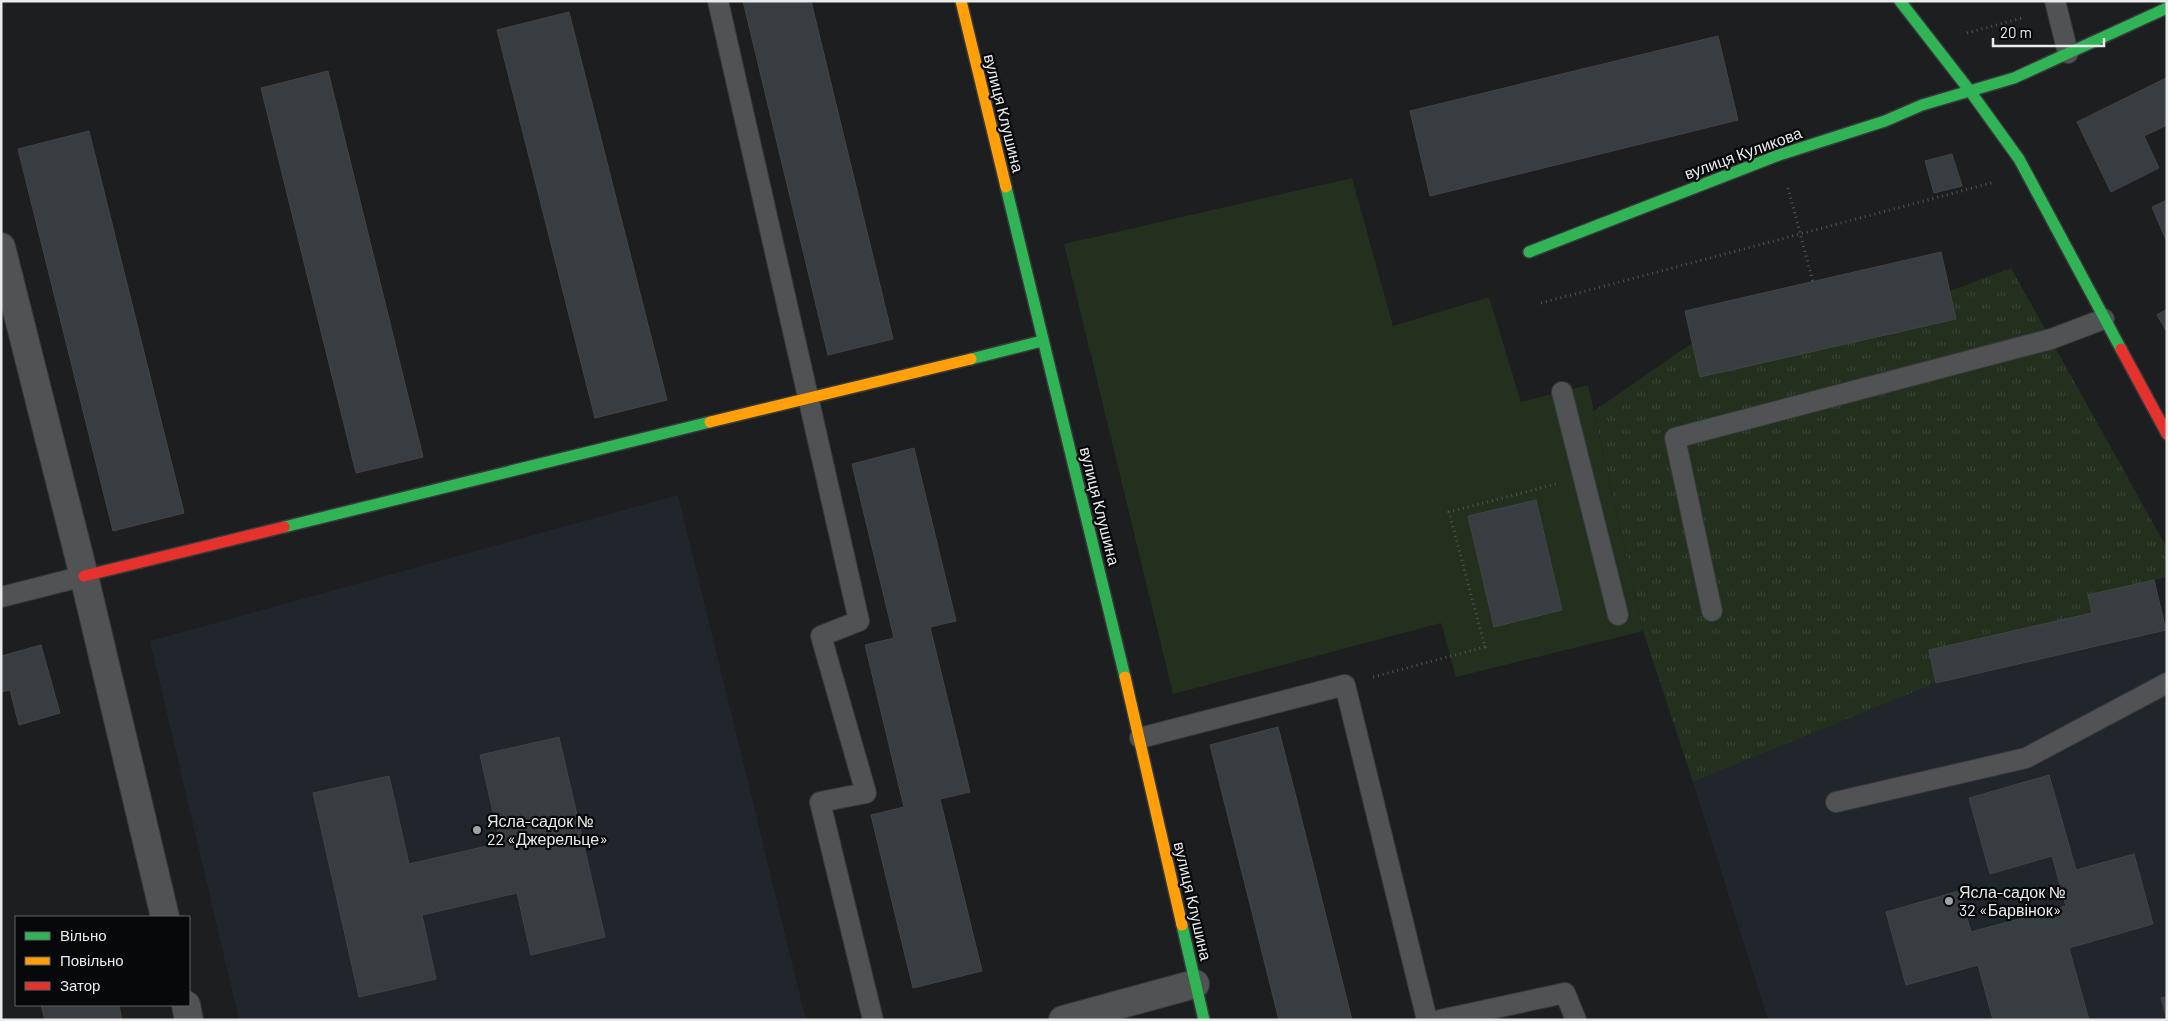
<svg xmlns="http://www.w3.org/2000/svg" width="2168" height="1021" font-family="Barlow,sans-serif">
<style>
.built{fill:#20262c}
.grass{fill:url(#grass-tufts)}
.garden{fill:#23301e}
.building{fill:#383d41;stroke:#434445}
.lines{fill:none;stroke-linecap:round;stroke-linejoin:round}
.lane-casing{stroke:#38393a;stroke-width:22}
.street-casing{stroke:#38393a;stroke-width:30}
.fast-casing{stroke:#38393a;stroke-width:14}
.slow-casing{stroke:#38393a;stroke-width:14}
.jam-casing{stroke:#38393a;stroke-width:14}
.path{stroke:#535455;stroke-width:3;stroke-dasharray:1 4;stroke-linecap:butt}
.lane{stroke:#515253;stroke-width:20}
.street{stroke:#515253;stroke-width:28}
.fast{stroke:#30b455;stroke-width:11}
.slow{stroke:#ff9f0a;stroke-width:11}
.jam{stroke:#e5322d;stroke-width:11}
.poi-dot{fill:#a1a3a4;stroke:#070809;stroke-width:2}
.labels{text-anchor:middle;stroke-width:4.5;stroke-linejoin:round;paint-order:stroke}
.street-label{font-size:16px;fill:#e8eaec;stroke:#070809}
.poi-label{font-size:16px;fill:#e8eaec;stroke:#070809;text-anchor:start}
</style>
<defs>
<pattern id="grass-tufts" width="24" height="20" patternUnits="userSpaceOnUse" patternTransform="scale(1.25)"><rect width="24" height="20" fill="#23301e"/><path d="M3 7l-1-3M5 7V3M7 7l1-3M15 17l-1-3M17 17v-4M19 17l1-3" fill="none" stroke="#384434"/></pattern>
</defs>
<rect width="100%" height="100%" fill="#1d1e1f"/>
<g class="built">
<path d="M 678,495 L 806,1020 L 239,1020 L 150,641 Z"/>
<path d="M 2167,630 L 2167,1020 L 1768,1020 L 1693,782 L 1936,683 Z"/>
</g>
<path class="grass" d="M 1941,252 L 1950,291 L 2011,268 L 2167,548 L 2167,577 L 2154,580 L 2166,630 L 1936,683 L 1693,782 L 1643,631 L 1594,411 L 1692,343 L 1685,311 Z"/>
<path class="garden" d="M 1352,178 L 1393,326 L 1489,297 L 1521,402 L 1588,385 L 1643,631 L 1456,677 L 1441,623 L 1173,694 L 1064,244 Z"/>
<g class="building">
<path d="M 743,1 L 811,1 L 893,339 L 828,355 Z"/>
<path d="M 569,12 L 667,400 L 595,418 L 497,30 Z"/>
<path d="M 1718,36 L 1738,120 L 1430,196 L 1410,111 Z"/>
<path d="M 328,71 L 423,457 L 356,473 L 261,88 Z"/>
<path d="M 2166,78 L 2167,125 L 2144,136 L 2159,168 L 2111,192 L 2077,122 Z"/>
<path d="M 89,131 L 184,513 L 113,531 L 18,149 Z"/>
<path d="M 1952,154 L 1962,186 L 1934,193 L 1925,161 Z"/>
<path d="M 2167,200 L 2167,242 L 2152,207 Z"/>
<path d="M 1941,252 L 1956,319 L 1700,377 L 1685,311 Z"/>
<path d="M 2167,309 L 2167,332 L 2157,315 Z"/>
<path d="M 914,448 L 956,621 L 930,627 L 970,792 L 940,799 L 982,971 L 913,988 L 871,815 L 904,807 L 865,645 L 894,638 L 852,464 Z"/>
<path d="M 1536,500 L 1562,610 L 1494,627 L 1468,516 Z"/>
<path d="M 2154,580 L 2166,630 L 1936,683 L 1929,650 L 2092,613 L 2088,595 Z"/>
<path d="M 41,645 L 60,713 L 19,725 L 10,690 L 1,692 L 1,656 Z"/>
<path d="M 1278,727 L 1296,797 L 1352,1020 L 1279,1020 L 1210,745 Z"/>
<path d="M 559,737 L 605,937 L 531,955 L 517,893 L 422,915 L 436,979 L 359,997 L 313,793 L 389,776 L 409,864 L 500,843 L 480,755 Z"/>
<path d="M 2049,775 L 2076,870 L 2134,854 L 2153,924 L 2069,948 L 2089,1020 L 1993,1020 L 1978,965 L 1906,985 L 1886,912 L 1959,891 L 1971,932 L 2066,906 L 2052,856 L 1990,874 L 1969,798 Z"/>
<path d="M 2167,997 L 2167,1020 L 2161,998 Z"/>
<path d="M 41,1005 L 119,1005 L 122,1020 L 45,1020 Z"/>
</g>
<g class="lines">
<defs>
<g id="lane">
<path d="M 718,1 L 859,621 L 821,636 L 866,793 L 820,802 L 873,1020"/>
<path d="M 2055,1 L 2068,53"/>
<path d="M 1562,392 L 1618,615"/>
<path d="M 1,597 L 84,576"/>
<path d="M 1712,611 L 1675,438 L 2051,339 L 2104,319"/>
<path d="M 1140,738 L 1345,685 L 1427,1020"/>
<path d="M 1836,802 L 2026,758 L 2167,683"/>
<path d="M 1440,1020 L 1565,993 L 1576,1020"/>
</g>
<g id="street">
<path d="M 1,247 L 84,576 L 165,917"/>
<path d="M 186,1005 L 189,1020"/>
<path d="M 1063,1020 L 1195,984"/>
</g>
<g id="fast">
<path d="M 1900,1 L 1970,91 L 2019,159 L 2121,349"/>
<path d="M 1006,187 L 1125,677"/>
<path d="M 1529,252 L 1779,155 L 1885,121 L 1922,105 L 2014,78 L 2167,8"/>
<path d="M 971,359 L 1042,341"/>
<path d="M 284,527 L 710,422"/>
<path d="M 1182,925 L 1204,1020"/>
</g>
<g id="slow">
<path d="M 961,1 L 1006,187"/>
<path d="M 710,422 L 971,359"/>
<path d="M 1125,677 L 1182,925"/>
</g>
<g id="jam">
<path d="M 2121,349 L 2167,434"/>
<path d="M 84,576 L 284,527"/>
</g>
</defs>
<use href="#lane" class="lane-casing"/>
<use href="#street" class="street-casing"/>
<use href="#fast" class="fast-casing"/>
<use href="#slow" class="slow-casing"/>
<use href="#jam" class="jam-casing"/>
<g class="path">
<path d="M 1967,33 L 2022,18"/>
<path d="M 1788,188 L 1813,282"/>
<path d="M 1541,303 L 1995,182"/>
<path d="M 1373,677 L 1485,647 L 1449,512 L 1556,484"/>
</g>
<use href="#lane" class="lane"/>
<use href="#street" class="street"/>
<use href="#fast" class="fast"/>
<use href="#slow" class="slow"/>
<use href="#jam" class="jam"/>
</g>
<g class="poi-dot">
<circle cx="477" cy="830" r="5"/>
<circle cx="1949" cy="901" r="5"/>
</g>
<g class="labels">
<g class="street-label">
<text transform="translate(1004 113) rotate(76)" y="6">вулиця Клушина</text>
<text transform="translate(1743 153) rotate(-20)" y="6">вулиця Куликова</text>
<text transform="translate(1100 506) rotate(76)" y="6">вулиця Клушина</text>
<text transform="translate(1193 901) rotate(77)" y="6">вулиця Клушина</text>
</g>
<g class="poi-label">
<text x="487" y="827">Ясла-садок №<tspan x="487" dy="18">22 «Джерельце»</tspan></text>
<text x="1959" y="898">Ясла-садок №<tspan x="1959" dy="18">32 «Барвінок»</tspan></text>
</g>
</g>
<rect width="2168" height="1021" fill="none" stroke="#e8eaec" stroke-width="5"/>
<rect x="15" y="916" width="175" height="90" fill="#070809" stroke="#616264"/>
<rect x="25" y="932" width="25" height="8" fill="#30b455" stroke="#616264"/>
<text x="60" y="941" font-size="15" fill="#e8eaec">Вільно</text>
<rect x="25" y="957" width="25" height="8" fill="#ff9f0a" stroke="#616264"/>
<text x="60" y="966" font-size="15" fill="#e8eaec">Повільно</text>
<rect x="25" y="982" width="25" height="8" fill="#e5322d" stroke="#616264"/>
<text x="60" y="991" font-size="15" fill="#e8eaec">Затор</text>
<path d="M1993 38v8h111v-8" fill="none" stroke="#e8eaec" stroke-width="2.5"/>
<text x="2000" y="38" font-size="15" fill="#e8eaec" stroke="#070809" stroke-width="4" paint-order="stroke">20 m</text>
</svg>
